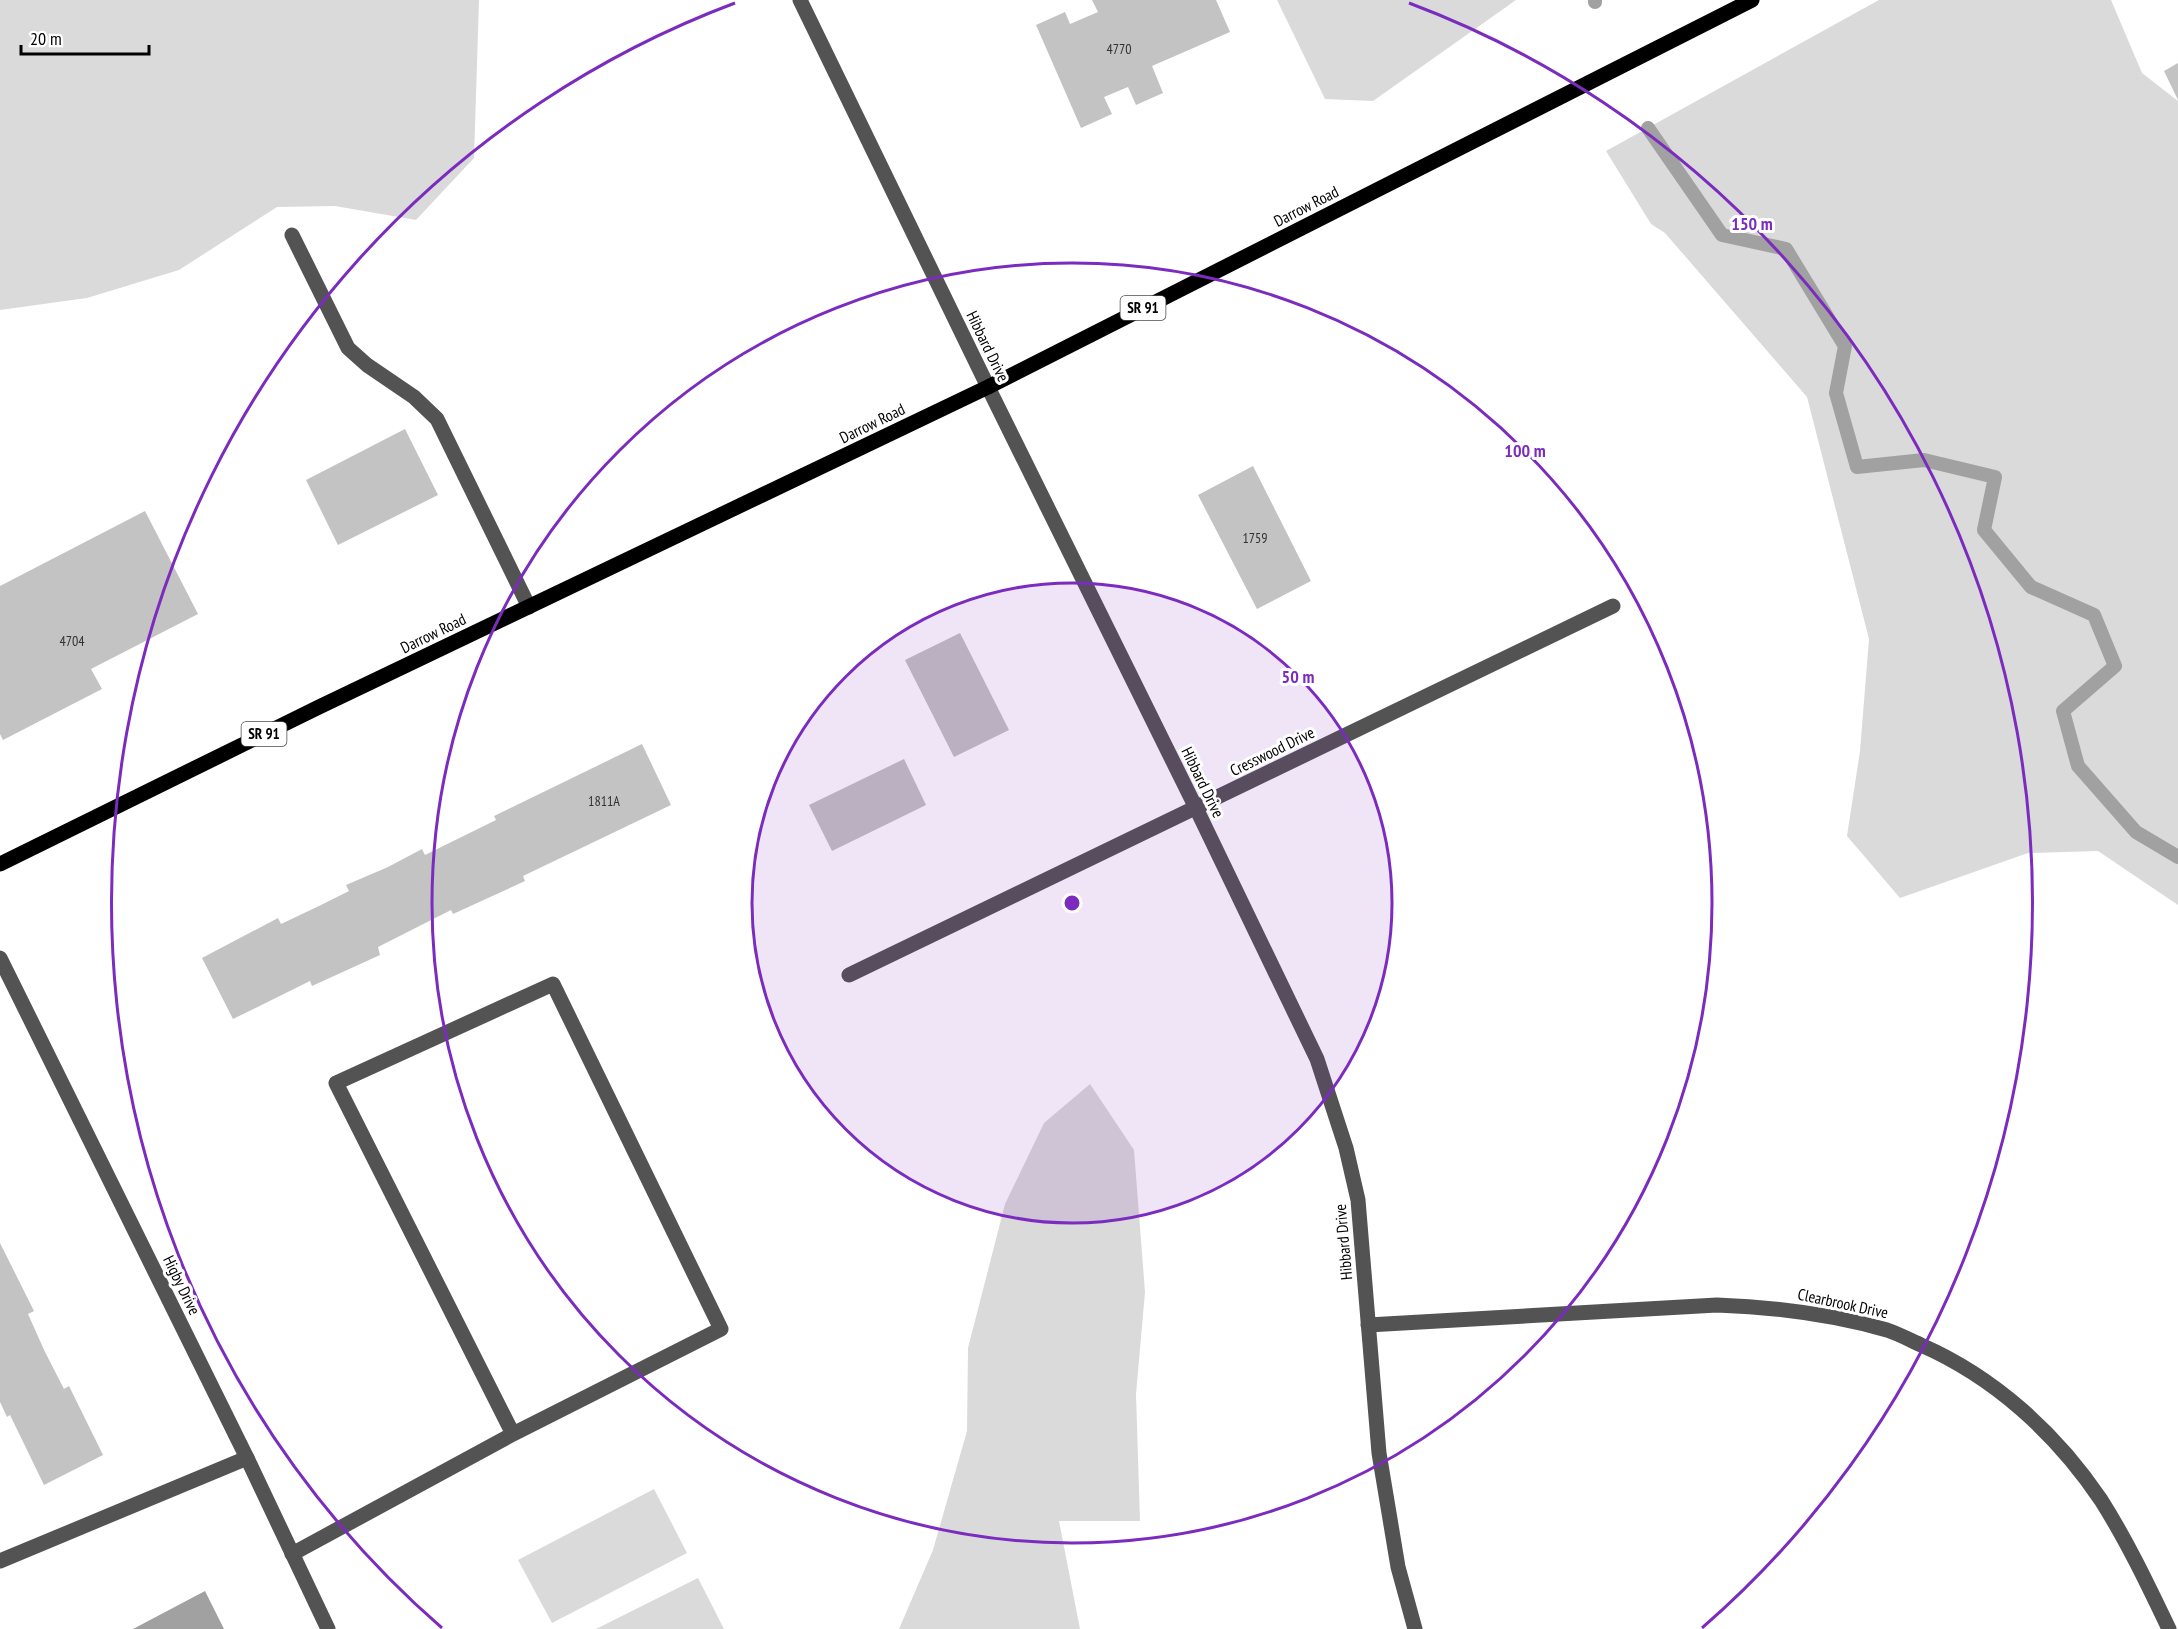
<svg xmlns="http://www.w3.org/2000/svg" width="2178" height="1629" font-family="'PT Sans Narrow',sans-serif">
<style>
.green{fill:#dadada}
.water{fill:#a1a1a1}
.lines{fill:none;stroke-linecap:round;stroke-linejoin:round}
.stream{stroke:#a1a1a1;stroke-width:14}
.building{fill:#c3c3c3}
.minor{stroke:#535353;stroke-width:15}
.major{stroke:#000;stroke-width:15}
.ring{fill:none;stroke:#7b2cbf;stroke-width:3}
.labels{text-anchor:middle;stroke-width:6;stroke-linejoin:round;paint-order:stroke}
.number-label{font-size:14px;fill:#313131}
.shield{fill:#fff;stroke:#4c4c4c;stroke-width:1.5}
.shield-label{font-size:15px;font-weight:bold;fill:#000}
.street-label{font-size:16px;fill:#000;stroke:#fff}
.centre{fill:#7b2cbf;stroke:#fff;stroke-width:3}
.ring-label{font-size:18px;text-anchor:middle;font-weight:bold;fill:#7b2cbf;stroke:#fff;stroke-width:6;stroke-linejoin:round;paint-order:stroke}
</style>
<rect width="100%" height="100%" fill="#fff"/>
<g class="green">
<path d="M 0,0 L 479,0 L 474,158 L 416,220 L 335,206 L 277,207 L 179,270 L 87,298 L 0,310 Z"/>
<path d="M 1277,0 L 1516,0 L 1373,101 L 1325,99 Z"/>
<path d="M 1879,0 L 2111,0 L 2142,73 L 2178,101 L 2178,905 L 2098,851 L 2028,853 L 1900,898 L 1847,836 L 1860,751 L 1869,639 L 1807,397 L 1665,233 L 1651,224 L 1606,151 Z"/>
<path d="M 1090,1084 L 1134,1150 L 1145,1292 L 1136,1394 L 1140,1521 L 1059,1521 L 1080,1629 L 899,1629 L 933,1550 L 967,1431 L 968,1348 L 1005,1204 L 1044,1123 Z"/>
<path d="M 654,1489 L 687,1553 L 552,1623 L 518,1560 Z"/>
<path d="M 698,1578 L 724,1629 L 596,1629 Z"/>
</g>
<path class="water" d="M 205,1591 L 224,1629 L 133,1629 Z"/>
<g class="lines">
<g class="stream">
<path d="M 1595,0 L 1595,2"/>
<path d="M 1648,128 L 1722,235 L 1786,249 L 1845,346 L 1836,393 L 1857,467 L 1924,460 L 1995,477 L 1984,530 L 2031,587 L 2094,615 L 2115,666 L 2063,711 L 2078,766 L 2136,832 L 2178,857"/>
</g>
</g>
<g class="building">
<path d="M 1092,0 L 1216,0 L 1230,32 L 1152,66 L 1163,93 L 1136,105 L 1128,87 L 1104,97 L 1112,114 L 1081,128 L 1036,25 L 1065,12 L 1070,24 L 1098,12 Z"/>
<path d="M 2178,63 L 2178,100 L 2164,71 Z"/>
<path d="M 405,429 L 438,495 L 338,545 L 306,480 Z"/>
<path d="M 1253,466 L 1311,581 L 1257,609 L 1198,495 Z"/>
<path d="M 145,511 L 198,614 L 91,669 L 102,689 L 3,740 L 0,734 L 0,586 Z"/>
<path d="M 960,633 L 1009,730 L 954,757 L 905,660 Z"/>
<path d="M 642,744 L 671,805 L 523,876 L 525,881 L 453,914 L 451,910 L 378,947 L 380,955 L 312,986 L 310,981 L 233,1019 L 202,958 L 278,918 L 281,924 L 319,906 L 349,891 L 346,885 L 388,867 L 422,849 L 425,855 L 496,820 L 494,816 Z"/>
<path d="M 904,759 L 926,805 L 832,851 L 809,805 Z"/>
<path d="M 0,1243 L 34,1311 L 28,1314 L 45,1352 L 64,1389 L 69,1386 L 103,1455 L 44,1485 L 10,1415 L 7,1417 L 0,1402 Z"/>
</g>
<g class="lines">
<g class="minor">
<path d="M 800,0 L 988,387 L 1196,808 L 1317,1059 L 1346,1148 L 1358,1200 L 1379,1453 L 1398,1567 L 1415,1629"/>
<path d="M 292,235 L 348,348 L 367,365 L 414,397 L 437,419 L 529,607"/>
<path d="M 0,958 L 247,1458 L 328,1629"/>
<path d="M 849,975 L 1613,606"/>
<path d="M 1368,1325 L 1717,1305 C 1775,1307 1831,1314 1887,1330 C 1899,1334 1910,1340 1921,1345 C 1994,1377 2056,1433 2101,1500 C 2127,1541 2148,1585 2169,1629"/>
<path d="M 292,1554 L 513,1434 L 336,1083 L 553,984 L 721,1329 L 513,1434"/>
<path d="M 0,1561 L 247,1458"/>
</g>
<path class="major" d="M 0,864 L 319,707 L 988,387 L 1752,0"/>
</g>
<circle cx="1072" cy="903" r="320" fill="#7b2cbf" fill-opacity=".12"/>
<g class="ring">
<circle cx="1072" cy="903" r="320"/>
<circle cx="1072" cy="903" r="640"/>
<path d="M442 1628A961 961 0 0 1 735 3M1409 3A961 961 0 0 1 1702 1628"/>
</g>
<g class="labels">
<g class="number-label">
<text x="1119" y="54">4770</text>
<text x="1255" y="543">1759</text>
<text x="72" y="646">4704</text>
<text x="604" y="806">1811A</text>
</g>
<g class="shield">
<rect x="1120.5" y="296" width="45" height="24" rx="4.5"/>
<rect x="241.5" y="722" width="45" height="24" rx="4.5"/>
</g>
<g class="shield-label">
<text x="1143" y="313">SR 91</text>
<text x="264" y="739">SR 91</text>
</g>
<g class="street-label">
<text transform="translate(1306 206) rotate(-27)" y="6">Darrow Road</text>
<text transform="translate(988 346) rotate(64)" y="6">Hibbard Drive</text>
<text transform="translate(872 423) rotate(-26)" y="6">Darrow Road</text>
<text transform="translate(433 633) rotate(-26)" y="6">Darrow Road</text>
<text transform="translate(1272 751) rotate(-26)" y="6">Cresswood Drive</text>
<text transform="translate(1203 782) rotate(64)" y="6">Hibbard Drive</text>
<text transform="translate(1343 1242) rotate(-95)" y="6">Hibbard Drive</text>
<text transform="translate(182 1285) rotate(64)" y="6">Higby Drive</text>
<text transform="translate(1843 1303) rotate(12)" y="6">Clearbrook Drive</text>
</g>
</g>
<circle cx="1072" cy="903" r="9" class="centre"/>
<g class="ring-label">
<text x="1752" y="230">150 m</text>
<text x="1525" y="457">100 m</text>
<text x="1298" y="683">50 m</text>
</g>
<path d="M21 45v9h128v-9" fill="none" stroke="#000000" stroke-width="3"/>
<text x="30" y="45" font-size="18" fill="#000000" stroke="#ffffff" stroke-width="4.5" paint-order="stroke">20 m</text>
</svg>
